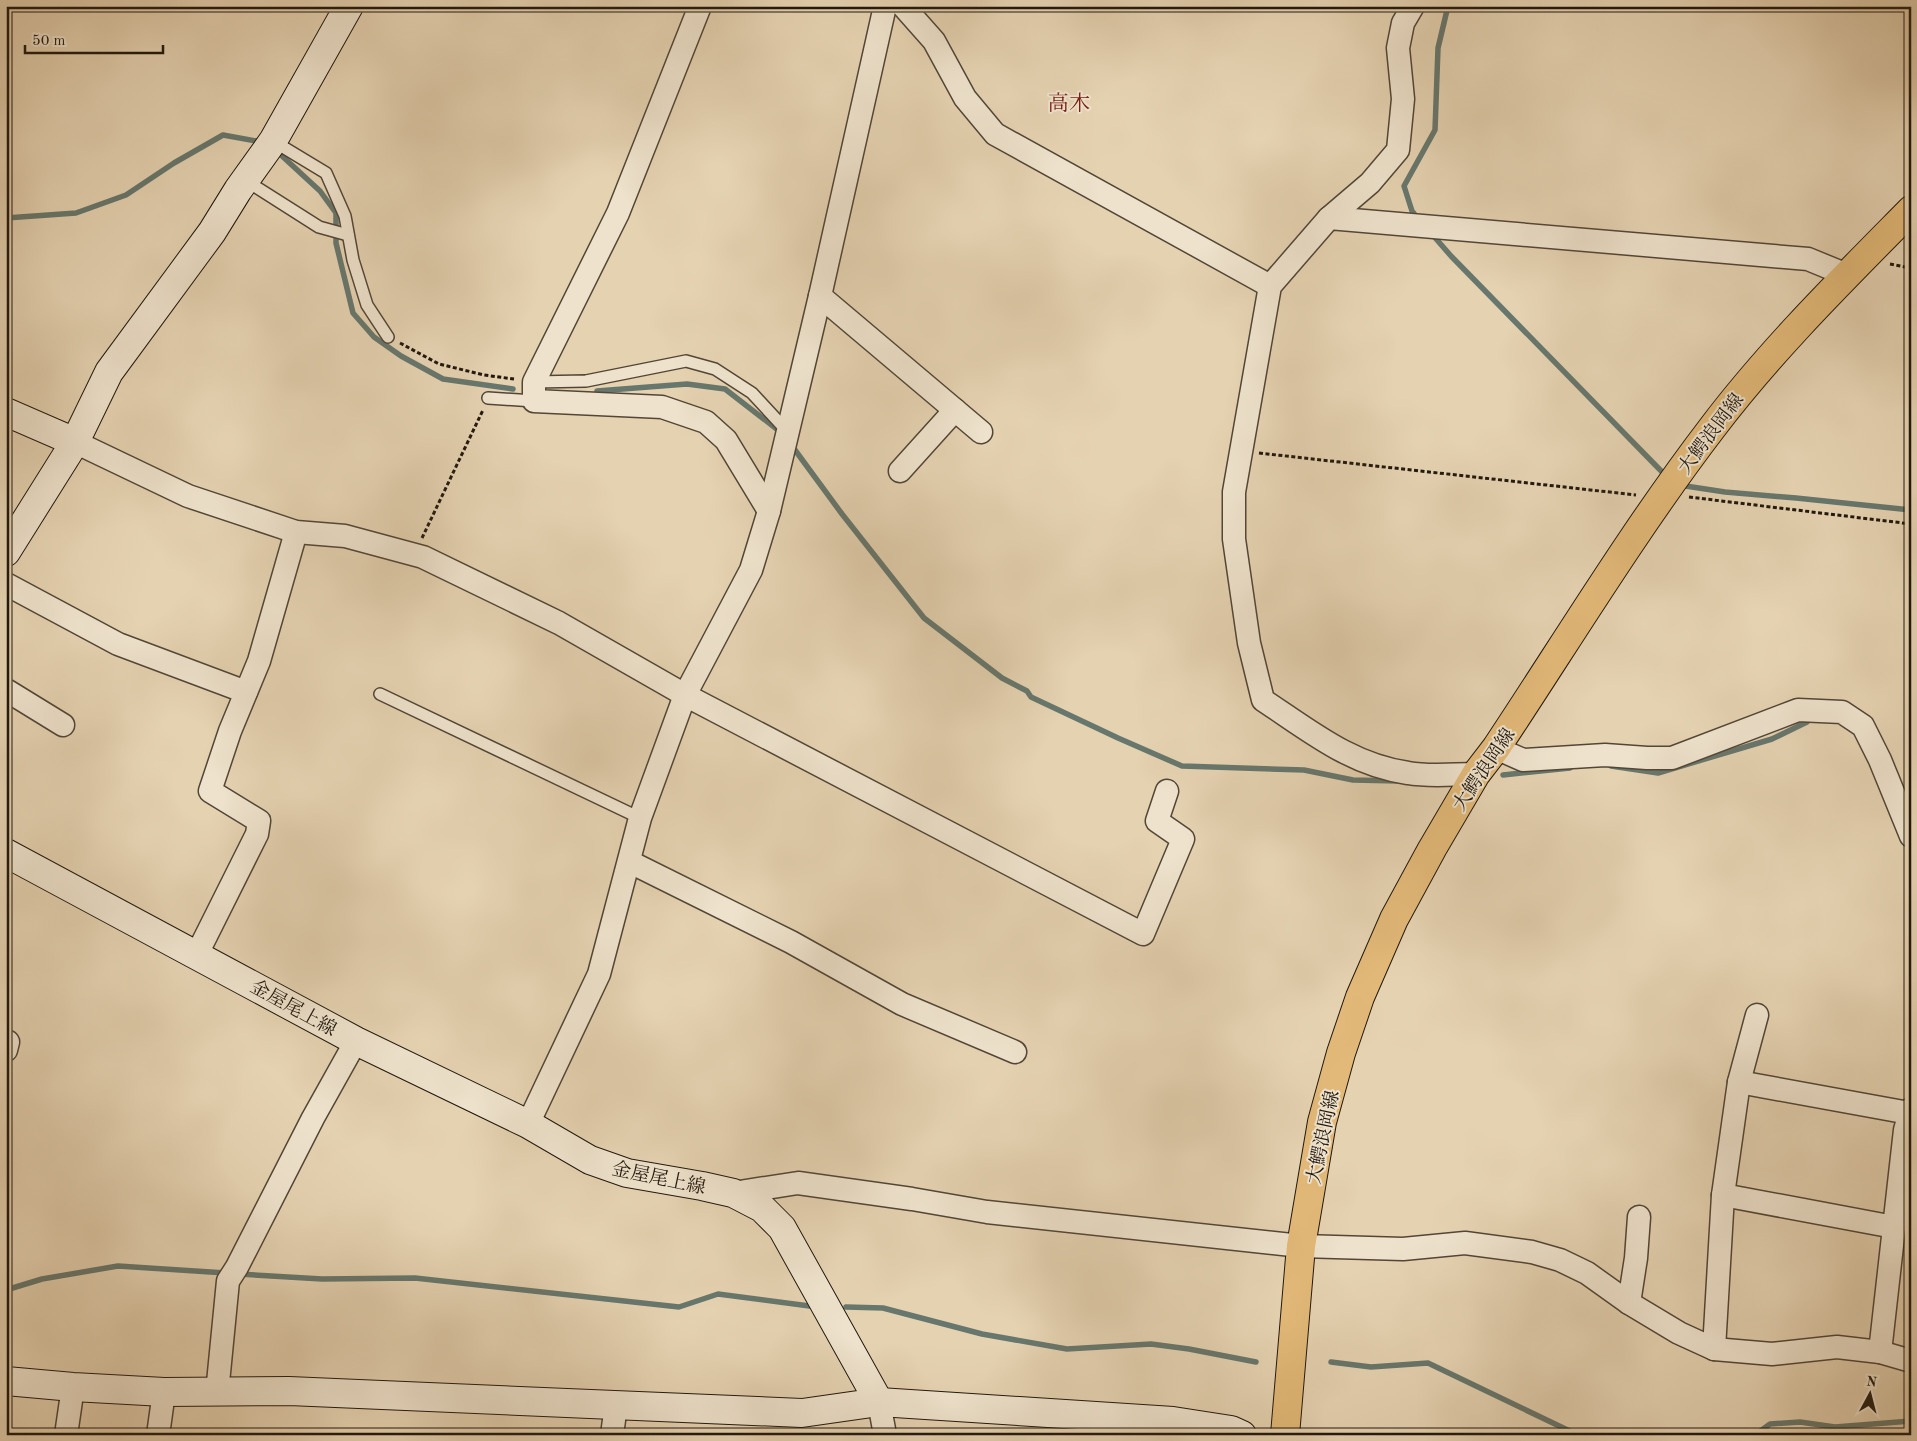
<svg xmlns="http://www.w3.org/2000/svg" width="1917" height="1441" font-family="'Old Standard TT','Noto Serif JP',serif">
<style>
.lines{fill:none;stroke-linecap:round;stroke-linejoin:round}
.stream{stroke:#67776d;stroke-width:5.5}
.lane-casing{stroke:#524637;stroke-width:14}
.street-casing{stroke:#524637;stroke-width:25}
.secondary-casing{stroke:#21180e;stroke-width:30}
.primary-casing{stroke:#21180e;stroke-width:30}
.path{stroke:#21180e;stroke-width:3;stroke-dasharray:4 2.5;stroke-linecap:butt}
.lane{stroke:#eee2cc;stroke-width:11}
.street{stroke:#eee2cc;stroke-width:22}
.secondary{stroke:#eee2cc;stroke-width:28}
.primary{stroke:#e2b978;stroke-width:28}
.labels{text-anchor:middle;stroke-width:4;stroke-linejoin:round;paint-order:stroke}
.street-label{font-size:19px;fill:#21180e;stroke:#eee2cc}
.quarter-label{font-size:21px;fill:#7a1f14;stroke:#eee2cc}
</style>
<rect width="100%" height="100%" fill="#e5d2b1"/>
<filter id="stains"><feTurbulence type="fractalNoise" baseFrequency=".004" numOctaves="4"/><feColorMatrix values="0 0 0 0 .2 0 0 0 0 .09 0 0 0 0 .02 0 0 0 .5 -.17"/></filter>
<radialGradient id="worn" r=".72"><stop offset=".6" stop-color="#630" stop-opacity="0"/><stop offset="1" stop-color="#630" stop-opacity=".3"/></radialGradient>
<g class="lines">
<g class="stream">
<path d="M 281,155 L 320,191 L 336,213 L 336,243 L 353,313 L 374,337 L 401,356 L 443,379 L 513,389"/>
<path d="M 6,218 L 76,213 L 126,195 L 174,163 L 223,135 L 262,142"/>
<path d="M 1418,219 L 1412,211 L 1404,186 L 1435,130 L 1438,48 L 1448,6"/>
<path d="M 1431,233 L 1451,256 L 1668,478"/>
<path d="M 597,391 L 687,384 L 725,389 L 778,430"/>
<path d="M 795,450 L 842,514 L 924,618 L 1002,678 L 1027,691 L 1031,697 L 1118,738 L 1182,766 L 1304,770 L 1353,780 L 1398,781"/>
<path d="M 1679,485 L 1725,492 L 1796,498 L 1911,510"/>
<path d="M 1611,766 L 1658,773 L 1772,739 L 1807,722"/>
<path d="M 1503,775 L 1570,768"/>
<path d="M 238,1274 L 322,1279 L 415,1278 L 679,1307 L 718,1294 L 817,1307"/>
<path d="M 6,1290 L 42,1279 L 118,1266 L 226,1273"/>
<path d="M 846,1307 L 883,1308 L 982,1334 L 1067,1349 L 1151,1344 L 1189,1349 L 1256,1362"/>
<path d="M 1331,1362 L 1371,1367 L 1428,1363 L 1578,1435"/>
<path d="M 1755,1435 L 1770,1424 L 1800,1422 L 1835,1427 L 1911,1421"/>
</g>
<defs>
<g id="lane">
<path d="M 273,141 L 326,173 L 345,216 L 353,260 L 367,305 L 388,337"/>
<path d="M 245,180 L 319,227 L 348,235"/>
<path d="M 534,382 L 586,381 L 686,361 L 715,369 L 752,393 L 788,432"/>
<path d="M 488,398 L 534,401"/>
<path d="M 380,694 L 640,818"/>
</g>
<g id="street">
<path d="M 700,6 L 618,213 L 534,382 L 534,401 L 662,407 L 706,422 L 726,440 L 769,511"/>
<path d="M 903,6 L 934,41 L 965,98 L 995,134 L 1270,286"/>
<path d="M 1329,218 L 1370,183 L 1398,150 L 1403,99 L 1398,48 L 1403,23 L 1413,6"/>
<path d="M 820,296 L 981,432"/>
<path d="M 75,442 L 188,496 L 296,532 L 345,536 L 423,557 L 559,623 L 685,695 L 1143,934 L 1183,839 L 1157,821 L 1167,791"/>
<path d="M 900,471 L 955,410"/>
<path d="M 6,584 L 118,644 L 246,692"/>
<path d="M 6,690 L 63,725"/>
<path d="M 1496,748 L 1523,760 L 1605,755 L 1647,758 L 1672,758 L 1798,710 L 1842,712 L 1863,726 L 1880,760 L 1911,836"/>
<path d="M 1476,774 C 1454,774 1430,777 1408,773 C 1351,765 1310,731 1263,700 L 1249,643 L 1234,539 L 1234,492 L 1270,286 L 1329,218 L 1808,259 L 1847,275"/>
<path d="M 630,862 L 791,942 L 902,1004 L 1015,1052"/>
<path d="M 197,954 L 257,834 L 259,821 L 210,791 L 230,731 L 259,661 L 296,532"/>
<path d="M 6,1050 L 8,1042"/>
<path d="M 1739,1082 L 1909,1113"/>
<path d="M 528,1124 L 599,974 L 640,818 L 685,695 L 751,570 L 769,511 L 820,296 L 885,6"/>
<path d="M 733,1193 L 798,1183 L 912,1199 L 987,1212 L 1301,1246 L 1403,1249 L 1465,1243 L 1532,1252 L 1560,1260 L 1587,1273 L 1629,1303 L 1679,1333 L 1714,1349 L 1772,1354 L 1837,1347 L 1880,1352 L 1911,1361"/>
<path d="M 1723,1195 L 1894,1227"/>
<path d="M 1629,1303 L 1636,1258 L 1639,1217"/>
<path d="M 1714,1349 L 1723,1195 L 1739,1082 L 1757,1015"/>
<path d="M 1880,1352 L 1905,1130 L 1911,1109"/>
<path d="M 217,1393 L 228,1281 L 237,1267 L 313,1118 L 356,1041"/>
<path d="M 879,1402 L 885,1435"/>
<path d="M 66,1435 L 73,1387"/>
<path d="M 158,1435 L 164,1392"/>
<path d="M 612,1435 L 616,1405"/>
</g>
<g id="secondary">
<path d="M 6,412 L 75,442"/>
<path d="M 6,552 L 75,442 L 109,372 L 212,232 L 238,190 L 273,141 L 349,6"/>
<path d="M 6,853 L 356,1041 L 528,1124 L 590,1160 L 627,1173 L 702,1186 L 733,1193 L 762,1208 L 782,1228 L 879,1402"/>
<path d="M 6,1381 L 73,1387 L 164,1392 L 289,1391 L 802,1413 L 879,1402 L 1173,1421 L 1231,1430 L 1242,1435"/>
</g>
<path id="primary" d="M 1285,1435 L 1301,1246 L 1322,1122 L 1341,1053 L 1360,997 L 1394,919 L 1432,849 L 1476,774 L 1496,748 C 1567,641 1634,530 1712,428 C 1771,350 1842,280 1911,210"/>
</defs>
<use href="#lane" class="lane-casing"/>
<use href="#street" class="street-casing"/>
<use href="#secondary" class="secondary-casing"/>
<use href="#primary" class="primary-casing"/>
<g class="path">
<path d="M 1890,264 L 1911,268"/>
<path d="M 400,343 L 439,364 L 484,375 L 514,379"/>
<path d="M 1259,453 L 1636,495"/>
<path d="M 1689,497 L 1911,524"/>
<path d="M 422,538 L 483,410"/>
</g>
<use href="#lane" class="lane"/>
<use href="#street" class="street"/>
<use href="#secondary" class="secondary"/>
<use href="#primary" class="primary"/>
</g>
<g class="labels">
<g class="street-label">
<text transform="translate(1710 433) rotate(-53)" y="7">大鰐浪岡線</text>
<text transform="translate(1483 769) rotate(-56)" y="7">大鰐浪岡線</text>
<text transform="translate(294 1007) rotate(29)" y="7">金屋尾上線</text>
<text transform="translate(1322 1137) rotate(-78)" y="7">大鰐浪岡線</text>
<text transform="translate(659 1177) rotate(12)" y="7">金屋尾上線</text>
</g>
<g class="quarter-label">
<text x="1069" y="110">高木</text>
</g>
</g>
<rect width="1917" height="1441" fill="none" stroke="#e5d2b1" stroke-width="25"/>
<rect x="8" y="8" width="1902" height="1426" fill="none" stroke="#21180e" stroke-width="2.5"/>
<rect x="12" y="12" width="1892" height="1416" fill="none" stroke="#21180e"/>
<g transform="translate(1870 1394) rotate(7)" stroke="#eee2cc" stroke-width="4" paint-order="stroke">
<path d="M0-4L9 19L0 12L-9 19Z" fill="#21180e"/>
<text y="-8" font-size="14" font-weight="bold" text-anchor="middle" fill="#21180e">N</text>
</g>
<path d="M25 45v8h138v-8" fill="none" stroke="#21180e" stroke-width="2.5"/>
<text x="32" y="45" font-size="15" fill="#21180e" stroke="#eee2cc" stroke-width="4" paint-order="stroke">50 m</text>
<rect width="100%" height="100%" filter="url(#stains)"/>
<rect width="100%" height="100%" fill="url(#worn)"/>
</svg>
